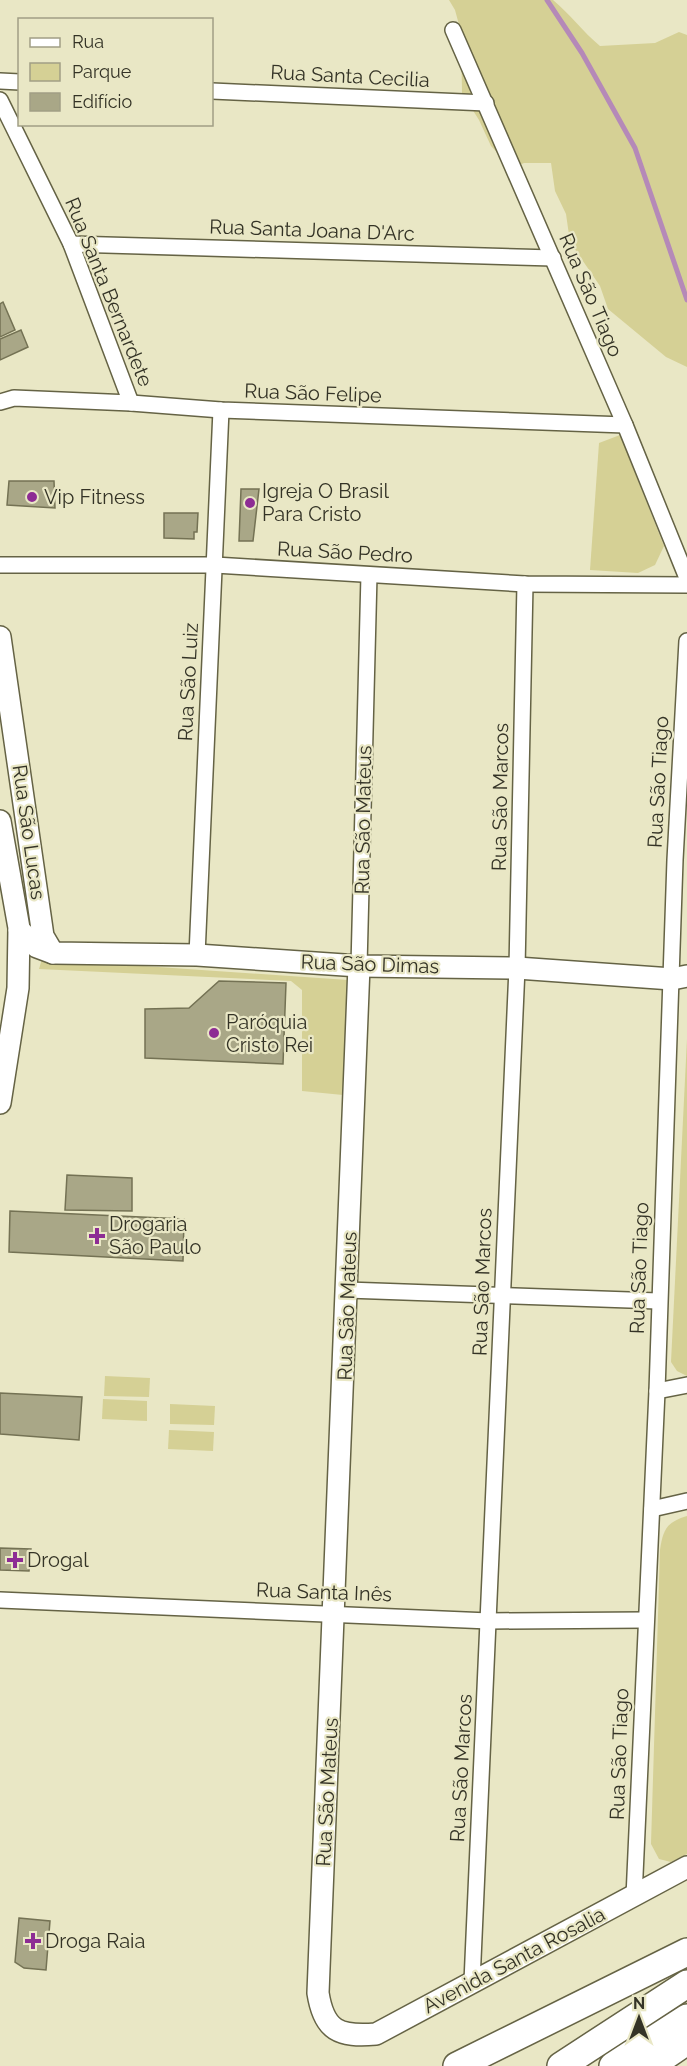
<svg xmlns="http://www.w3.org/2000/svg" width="687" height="2066" font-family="Raleway,sans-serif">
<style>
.green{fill:#d5d095}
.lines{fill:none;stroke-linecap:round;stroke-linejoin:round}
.stream{stroke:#b589b8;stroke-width:5}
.building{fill:#a9a787;stroke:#747254;stroke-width:1.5}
.street-casing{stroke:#656345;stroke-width:18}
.secondary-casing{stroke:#656345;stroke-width:24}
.highway-casing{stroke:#656345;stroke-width:30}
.street{stroke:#fff;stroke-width:15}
.secondary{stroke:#fff;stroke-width:21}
.highway{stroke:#fff;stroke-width:27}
.poi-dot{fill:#8d2c94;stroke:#e9e7c5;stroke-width:2}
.labels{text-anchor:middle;stroke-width:4.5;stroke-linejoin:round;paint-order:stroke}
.street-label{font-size:20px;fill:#343326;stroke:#e9e7c5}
.poi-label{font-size:20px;fill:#343326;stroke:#e9e7c5;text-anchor:start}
</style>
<rect width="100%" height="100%" fill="#e9e7c5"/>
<g class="green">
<path d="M 449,0 L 553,0 C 570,14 583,32 600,46 L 655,43 L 679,32 L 687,35 L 687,367 L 666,357 L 608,309 L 600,286 L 570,242 L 566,214 L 555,191 L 551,163 L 524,163 L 512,168 L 491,146 L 479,120 L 462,93 L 461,32 L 455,10 Z"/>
<path d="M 620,435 L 664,546 L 655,565 L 638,573 L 590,570 L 599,443 Z"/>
<path d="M 42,959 L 348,980 L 343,1095 L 302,1091 L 302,990 L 291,981 L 39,969 Z"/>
<path d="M 687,1039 L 687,1376 L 677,1371 L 671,1362 Z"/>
<path d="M 105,1376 L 150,1378 L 149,1397 L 104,1396 Z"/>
<path d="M 103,1399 L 147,1401 L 147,1421 L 102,1419 Z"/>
<path d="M 170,1404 L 215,1406 L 214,1425 L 170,1424 Z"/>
<path d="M 169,1430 L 214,1432 L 213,1451 L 168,1449 Z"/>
<path d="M 687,1516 L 687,1854 L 671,1862 L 659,1859 L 651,1844 L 660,1550 C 663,1529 667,1522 687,1516 Z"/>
</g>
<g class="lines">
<path class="stream" d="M 547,0 L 582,53 L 635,148 L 687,300"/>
</g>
<g class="building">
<path d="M 3,302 L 15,330 L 0,337 L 0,304 Z"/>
<path d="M 21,330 L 28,347 L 0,360 L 0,339 Z"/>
<path d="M 9,481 L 54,481 L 55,508 L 7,505 Z"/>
<path d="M 241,489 L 259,489 L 253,541 L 239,541 Z"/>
<path d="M 164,513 L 198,513 L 197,532 L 194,532 L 194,539 L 164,538 Z"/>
<path d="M 219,981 L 286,983 L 283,1064 L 145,1058 L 145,1009 L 189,1008 Z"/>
<path d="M 67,1175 L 132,1178 L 132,1211 L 65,1210 Z"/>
<path d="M 10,1211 L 184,1219 L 183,1261 L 9,1252 Z"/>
<path d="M 0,1393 L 82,1397 L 79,1440 L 0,1434 Z"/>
<path d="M 0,1548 L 31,1549 L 29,1571 L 0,1570 Z"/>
<path d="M 19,1918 L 50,1921 L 46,1970 L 24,1968 L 15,1962 Z"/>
</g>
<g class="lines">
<defs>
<g id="street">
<path d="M 453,30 L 625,425 L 687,578"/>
<path d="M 0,81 L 20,82"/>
<path d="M 212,91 L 486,103"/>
<path d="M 0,100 L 71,244 L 131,403"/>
<path d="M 71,244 L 553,258"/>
<path d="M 0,402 L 14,398 L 131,403 L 221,410 L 625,425"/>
<path d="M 0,565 L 215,565 L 525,584 L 687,585"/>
<path d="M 197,955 L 221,410"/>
<path d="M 359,966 L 369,575"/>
<path d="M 347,1290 L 658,1301"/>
<path d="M 657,1391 L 687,1385"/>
<path d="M 652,1509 L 687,1501"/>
<path d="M 0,1600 L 489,1621 L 645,1620"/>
<path d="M 634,1897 L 657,1391 L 675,860 L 687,641"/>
<path d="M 472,1982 L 517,968 L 525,584"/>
</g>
<g id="secondary">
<path d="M 0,637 L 43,936 L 53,953"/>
<path d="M 0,821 L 19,928 L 18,988 L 0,1103"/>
<path d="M 19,930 L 37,947 L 53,953 L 197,955 L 359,966 L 517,968 L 672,979 L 687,976"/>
<path d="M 359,966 L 318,1993 C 324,2031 339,2037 376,2034 L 687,1867"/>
</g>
<g id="highway">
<path d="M 457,2066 L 687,1952"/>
<path d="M 561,2066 L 687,1984"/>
<path d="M 613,2066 L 687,2018"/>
<path d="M 650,2066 L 687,2041"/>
</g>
</defs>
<use href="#street" class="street-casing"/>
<use href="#secondary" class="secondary-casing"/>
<use href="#highway" class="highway-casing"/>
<use href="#street" class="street"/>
<use href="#secondary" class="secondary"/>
<use href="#highway" class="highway"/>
</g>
<g class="poi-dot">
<circle cx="32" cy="497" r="6"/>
<circle cx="250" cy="503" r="6"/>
<circle cx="214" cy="1033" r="6"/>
<path d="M94 1227h6v6h6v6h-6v6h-6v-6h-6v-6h6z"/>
<path d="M12 1551h6v6h6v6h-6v6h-6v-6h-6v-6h6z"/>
<path d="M30 1932h6v6h6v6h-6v6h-6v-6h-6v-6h6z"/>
</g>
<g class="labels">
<g class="street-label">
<text transform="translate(350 76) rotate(3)" y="7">Rua Santa Cecilia</text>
<text transform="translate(312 230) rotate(2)" y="7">Rua Santa Joana D'Arc</text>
<text transform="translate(109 292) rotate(68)" y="7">Rua Santa Bernardete</text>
<text transform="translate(591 295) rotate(67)" y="7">Rua São Tiago</text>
<text transform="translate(313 393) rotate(2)" y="7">Rua São Felipe</text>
<text transform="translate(345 552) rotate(3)" y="7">Rua São Pedro</text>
<text transform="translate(188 682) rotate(-87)" y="7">Rua São Luiz</text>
<text transform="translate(658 782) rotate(-87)" y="7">Rua São Tiago</text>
<text transform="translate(500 797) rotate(-89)" y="7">Rua São Marcos</text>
<text transform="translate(363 820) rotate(-89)" y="7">Rua São Mateus</text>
<text transform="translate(29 832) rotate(82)" y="7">Rua São Lucas</text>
<text transform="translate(370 964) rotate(2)" y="7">Rua São Dimas</text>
<text transform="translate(639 1268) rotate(-88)" y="7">Rua São Tiago</text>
<text transform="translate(482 1282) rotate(-88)" y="7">Rua São Marcos</text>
<text transform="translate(347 1306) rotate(-88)" y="7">Rua São Mateus</text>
<text transform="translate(324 1592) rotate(2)" y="7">Rua Santa Inês</text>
<text transform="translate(619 1754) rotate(-88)" y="7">Rua São Tiago</text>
<text transform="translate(461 1768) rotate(-87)" y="7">Rua São Marcos</text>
<text transform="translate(327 1792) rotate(-87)" y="7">Rua São Mateus</text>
<text transform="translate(514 1960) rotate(-28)" y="7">Avenida Santa Rosalia</text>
</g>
<g class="poi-label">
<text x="262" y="498">Igreja O Brasil<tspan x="262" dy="23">Para Cristo</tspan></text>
<text x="44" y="504">Vip Fitness</text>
<text x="226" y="1029">Paróquia<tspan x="226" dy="23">Cristo Rei</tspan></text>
<text x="109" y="1231">Drogaria<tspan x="109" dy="23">São Paulo</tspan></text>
<text x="27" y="1567">Drogal</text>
<text x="45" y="1948">Droga Raia</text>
</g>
</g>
<rect x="18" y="18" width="195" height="108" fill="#e9e7c5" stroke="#a19f85" stroke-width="1.5"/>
<rect x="30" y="38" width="30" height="9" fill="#ffffff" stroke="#a19f85" stroke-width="1.5"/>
<text x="72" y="48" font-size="18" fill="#343326">Rua</text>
<rect x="30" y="63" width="30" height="18" fill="#d5d095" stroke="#a19f85" stroke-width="1.5"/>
<text x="72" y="78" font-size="18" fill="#343326">Parque</text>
<rect x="30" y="93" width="30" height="18" fill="#a9a787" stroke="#a19f85" stroke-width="1.5"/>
<text x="72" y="108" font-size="18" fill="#343326">Edifício</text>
<g transform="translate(639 2018)" stroke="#e9e7c5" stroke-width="4.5" paint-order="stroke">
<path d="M0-4.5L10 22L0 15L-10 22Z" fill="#343326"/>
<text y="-9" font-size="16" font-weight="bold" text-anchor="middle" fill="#343326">N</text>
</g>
</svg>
